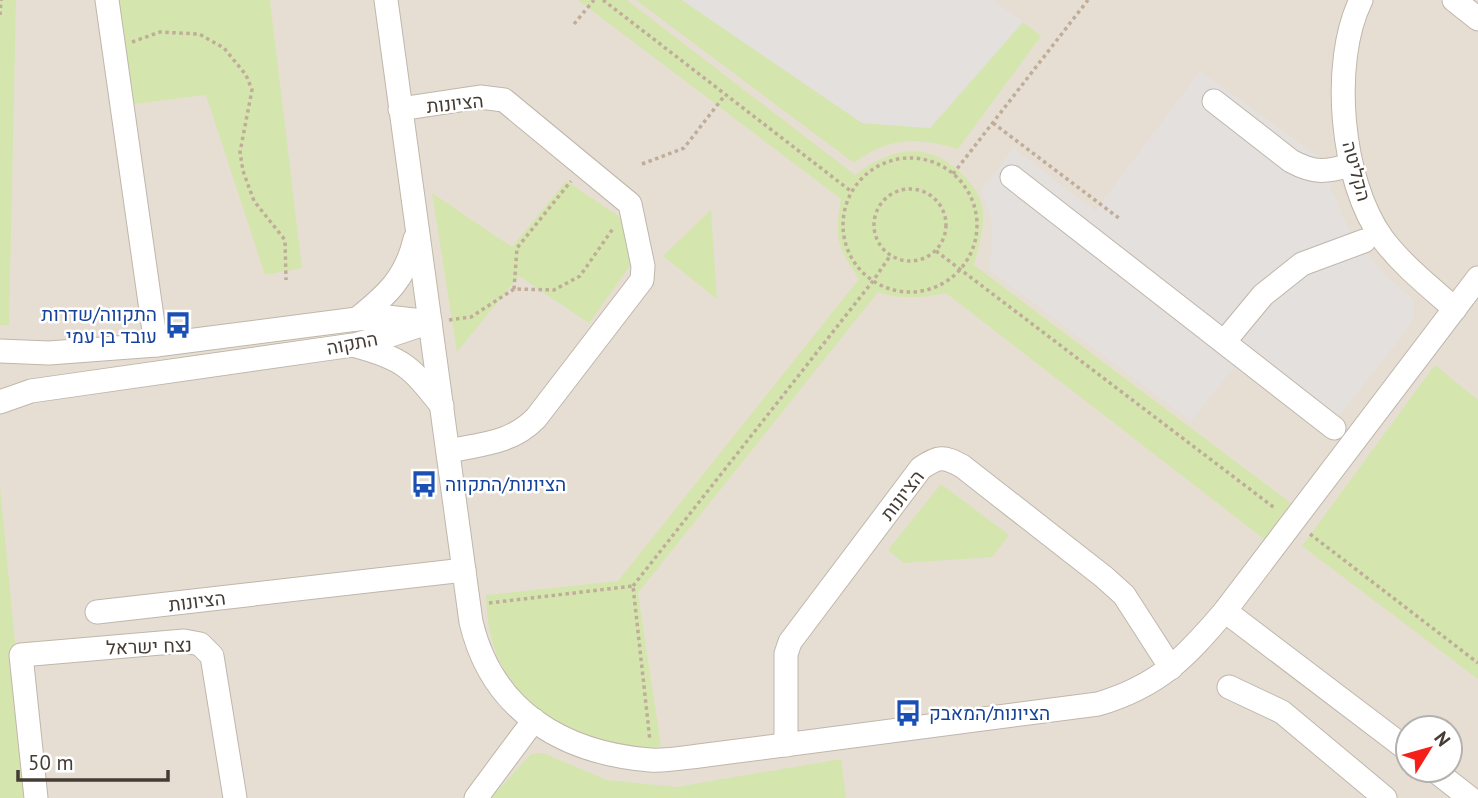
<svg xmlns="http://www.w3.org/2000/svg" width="1478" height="798" font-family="'PT Sans',Heebo,sans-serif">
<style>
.residential{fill:#e6ded3;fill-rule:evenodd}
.green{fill:#d4e6ae}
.parking{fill:#e3e0dd}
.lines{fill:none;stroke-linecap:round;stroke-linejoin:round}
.minor-casing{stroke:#c0b6ab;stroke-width:25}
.path{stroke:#bfad99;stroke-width:3.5;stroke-dasharray:3.5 3.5;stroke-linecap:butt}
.minor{stroke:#fff;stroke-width:23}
.labels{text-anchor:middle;stroke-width:5;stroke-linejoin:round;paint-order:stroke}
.street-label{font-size:19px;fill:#443c35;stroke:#fff}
.transit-label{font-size:19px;fill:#164399;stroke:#fff;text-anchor:start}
</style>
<rect width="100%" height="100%" fill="#f2ede5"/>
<path class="residential" d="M 0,0 L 1478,0 L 1478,798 L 0,798 ZM 1408,728 L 1450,728 L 1450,770 L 1408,770 Z"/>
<g class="green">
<path d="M 0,0 L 16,0 L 9,326 L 0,325 Z"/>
<path d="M 99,0 L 270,0 L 302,268 L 265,275 L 206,95 L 110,107 Z"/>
<path d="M 578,0 L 627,0 L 855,175 C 890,149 922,140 958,170 C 968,179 979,192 982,206 C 986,225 979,246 974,265 L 1291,503 L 1264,539 L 946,293 C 921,298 902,300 878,292 L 638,593 L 661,746 C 649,748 635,752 623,751 C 612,750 599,741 588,737 C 522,709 487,668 486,595 L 618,581 L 859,279 C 837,246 834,238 841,199 Z"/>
<path d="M 636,0 L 682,0 L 862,123 L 930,128 L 1023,22 L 1041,36 L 958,149 C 919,137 888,137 854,163 Z"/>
<path d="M 566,181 L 623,219 L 630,266 L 589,323 L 519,276 L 457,352 L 432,193 L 512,247 Z"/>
<path d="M 711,210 L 717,299 L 663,256 Z"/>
<path d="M 1435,365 L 1478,400 L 1478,679 L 1302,546 Z"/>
<path d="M 941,484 L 1009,535 L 992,557 L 904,563 L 888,550 Z"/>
<path d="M 0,487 L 30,798 L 0,798 Z"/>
<path d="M 543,753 L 607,780 L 676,787 L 841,759 L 846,798 L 491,798 L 531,754 Z"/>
</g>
<g class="parking">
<path d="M 682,0 L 993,0 L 1023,22 L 930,128 L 862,123 Z"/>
<path d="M 1200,71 L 1318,156 L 1348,228 L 1381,271 L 1413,299 L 1414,317 L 1408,328 L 1324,435 L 1235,366 L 1191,421 L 988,269 L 992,250 L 992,223 L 987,204 L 981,191 L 1013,148 L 1095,211 Z"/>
</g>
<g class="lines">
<defs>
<g id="minor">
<path d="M 107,0 L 156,345"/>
<path d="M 386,0 L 471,622 C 492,711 563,753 650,760 C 666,761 683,758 699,756 L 1098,704 C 1159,686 1185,658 1225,611 L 1478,278"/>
<path d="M 1361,0 C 1330,63 1341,181 1382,238 C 1402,265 1430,287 1455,309"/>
<path d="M 1454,0 L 1478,19"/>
<path d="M 1214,101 L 1291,161 C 1315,174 1326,172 1351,165"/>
<path d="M 400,109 L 480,97 L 504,100 L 630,204 L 643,266 L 642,280 L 536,418 C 512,443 482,444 449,451"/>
<path d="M 1012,177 L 1334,428"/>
<path d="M 357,319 C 387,295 406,278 415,239"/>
<path d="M 1224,342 L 1263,295 L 1302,264 L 1364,241"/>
<path d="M 356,346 C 404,359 411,367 442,406"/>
<path d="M 0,351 L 49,353 L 156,345 L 357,319 L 387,317 L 423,321"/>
<path d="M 0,402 L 31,391 L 353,345 L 391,335 L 430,322"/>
<path d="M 1225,611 L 1408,750"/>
<path d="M 97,612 L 464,570"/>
<path d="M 1229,687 L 1282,712 L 1385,798"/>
<path d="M 786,745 L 786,654 L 790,642 L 921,468 C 939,456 943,456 962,466 L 1104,577 L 1124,595 L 1171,668"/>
<path d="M 1434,770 L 1470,798"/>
<path d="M 36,798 L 21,655 L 184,641 L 200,644 L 212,656 L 235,798"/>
<path d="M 476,798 L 534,720"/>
</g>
</defs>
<use href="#minor" class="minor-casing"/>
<g class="path">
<path d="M 603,0 L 852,192"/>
<path d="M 0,15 L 1,0"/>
<path d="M 574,24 L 594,0"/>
<path d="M 132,42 L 160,32 L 199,34 L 224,48 L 246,75 L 252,90 L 240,152 L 243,171 L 254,201 L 285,240 L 286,280"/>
<path d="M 993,123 L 1120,219"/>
<circle cx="910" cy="225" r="67"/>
<path d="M 642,164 L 684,148 L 725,95"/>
<path d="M 953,174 L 1088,0"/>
<circle cx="910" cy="225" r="36"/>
<path d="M 936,251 L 1276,509"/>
<path d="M 514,289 L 517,248 L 571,181"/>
<path d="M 449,320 L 471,317 L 514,289 L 554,290 L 580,276 L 614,227"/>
<path d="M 1310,534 L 1478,663"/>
<path d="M 633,586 L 873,281 L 890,256"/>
<path d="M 489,603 L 633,586 L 650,741"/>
</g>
<use href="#minor" class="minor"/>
</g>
<defs>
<symbol id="bus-bare" viewBox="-9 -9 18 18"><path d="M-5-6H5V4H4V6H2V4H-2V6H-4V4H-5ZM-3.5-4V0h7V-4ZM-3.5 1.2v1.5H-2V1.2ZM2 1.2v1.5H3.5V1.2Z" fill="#1a4fb4" stroke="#fff" stroke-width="2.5" paint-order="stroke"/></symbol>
</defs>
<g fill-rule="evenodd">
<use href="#bus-bare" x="159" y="306" width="38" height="38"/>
<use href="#bus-bare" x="405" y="465" width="38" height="38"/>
<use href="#bus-bare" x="889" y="694" width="38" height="38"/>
</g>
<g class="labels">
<g class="street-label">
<text transform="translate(455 103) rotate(-6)" y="7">הציונות</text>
<text transform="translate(1357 171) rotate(75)" y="7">הקליטה</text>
<text transform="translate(352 343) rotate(-11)" y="7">התקוה</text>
<text transform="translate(902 495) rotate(-52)" y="7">הציונות</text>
<text transform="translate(197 601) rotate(-7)" y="7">הציונות</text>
<text transform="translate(149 646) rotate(-2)" y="7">נצח ישראל</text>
</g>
<g class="transit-label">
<text x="157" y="321" text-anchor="end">התקווה/שדרות<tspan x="157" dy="22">עובד בן עמי</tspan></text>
<text x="445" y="491">הציונות/התקווה</text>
<text x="929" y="720">הציונות/המאבק</text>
</g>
</g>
<g transform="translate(1429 749) rotate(53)"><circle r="33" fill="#ffffff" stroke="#b4b1ae" stroke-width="2"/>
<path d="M0-5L12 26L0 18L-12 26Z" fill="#f52019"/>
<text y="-10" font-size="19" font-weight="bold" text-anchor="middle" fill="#443c35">N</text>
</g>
<path d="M18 770v10h150v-10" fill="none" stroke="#443c35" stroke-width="3.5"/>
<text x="28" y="770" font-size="21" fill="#443c35" stroke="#ffffff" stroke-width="5" paint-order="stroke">50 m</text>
</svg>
